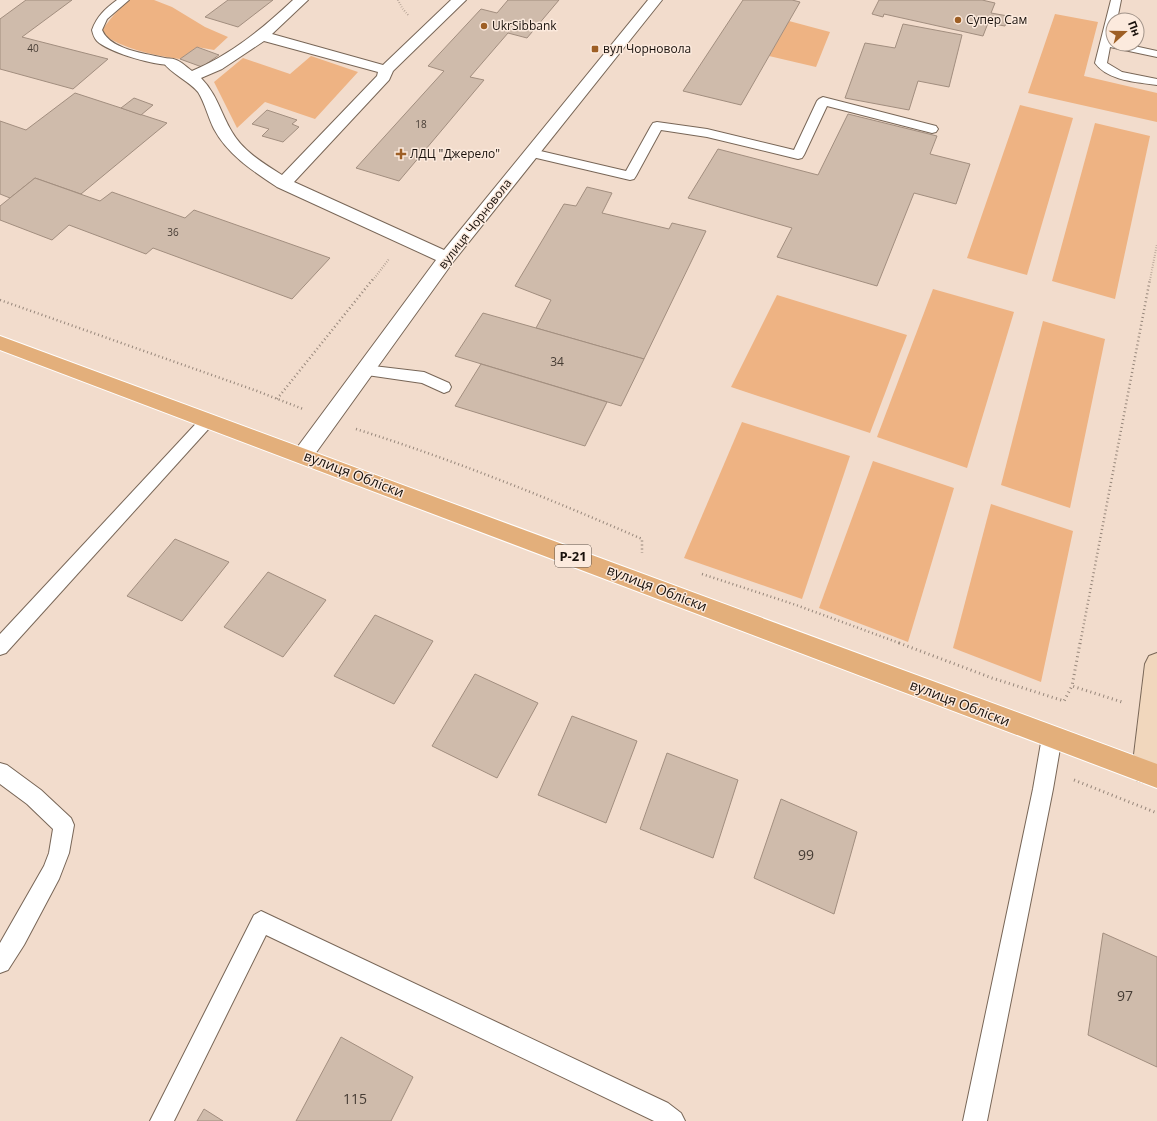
<svg xmlns="http://www.w3.org/2000/svg" width="1157" height="1121" font-family="'Open Sans',sans-serif">
<style>
.green{fill:#eeb383}
.building{fill:#cfbbab;stroke:#a28e7f}
.lines{fill:none;stroke-linecap:round;stroke-linejoin:round}
.service-casing{stroke:#786657;stroke-width:2}
.minor-casing{stroke:#786657;stroke-width:2}
.secondary-casing{stroke:#786657;stroke-width:2}
.primary-casing{stroke:#fff;stroke-width:2}
.path-far2{stroke:#96867a;stroke-width:2;stroke-dasharray:0.5 2;stroke-linecap:butt}
.path-far1{stroke:#96867a;stroke-width:2.5;stroke-dasharray:1 3;stroke-linecap:butt}
.path{stroke:#96867a;stroke-width:3;stroke-dasharray:1 3.5;stroke-linecap:butt}
.service{fill:#fff;fill-rule:evenodd}
.minor{fill:#fff;fill-rule:evenodd}
.secondary{fill:#f1d7bd;fill-rule:evenodd}
.primary{fill:#e3af7b;fill-rule:evenodd}
.poi-dot{fill:#9e5f25;stroke:#fceadd;stroke-width:1.5}
.labels{text-anchor:middle;stroke-width:3;stroke-linejoin:round;paint-order:stroke}
.far-number-label{font-size:10px;fill:#463c34}
.far-poi-label{font-size:12px;fill:#19110c;stroke:#fceadd;text-anchor:start}
.far-street-label{font-size:12px;fill:#19110c;stroke:#fceadd}
.number-label{font-size:12px;fill:#463c34}
.shield{fill:#fceadd;stroke:#5d524b;stroke-width:1}
.shield-label{font-size:13px;font-weight:bold;fill:#19110c}
.street-label{font-size:14px;fill:#19110c;stroke:#fceadd}
.near-number-label{font-size:14px;fill:#463c34}
</style>
<rect width="100%" height="100%" fill="#f2dccc"/>
<g class="green">
<path d="M 130,0 L 154,0 L 172,7 L 205,27 L 228,37 L 214,50 L 197,47 L 180,59 C 151,55 124,49 100,33 C 109,20 118,9 130,0 Z"/>
<path d="M 1055,14 L 1098,22 L 1084,76 L 1157,93 L 1157,122 L 1028,93 Z"/>
<path d="M 789,21 L 830,32 L 816,67 L 769,56 Z"/>
<path d="M 311,56 L 358,72 L 315,119 L 265,102 L 237,128 L 214,82 L 243,58 L 290,74 Z"/>
<path d="M 1020,105 L 1073,118 L 1027,275 L 967,258 Z"/>
<path d="M 1095,123 L 1150,136 L 1115,299 L 1052,281 Z"/>
<path d="M 933,289 L 1014,312 L 967,468 L 877,437 Z"/>
<path d="M 777,295 L 907,335 L 870,433 L 731,387 Z"/>
<path d="M 1043,321 L 1105,339 L 1070,508 L 1001,485 Z"/>
<path d="M 742,422 L 850,456 L 802,599 L 684,558 Z"/>
<path d="M 873,461 L 954,488 L 908,642 L 819,608 Z"/>
<path d="M 991,504 L 1073,531 L 1041,682 L 953,648 Z"/>
</g>
<g class="building">
<path d="M 26,0 L 72,0 L 22,37 L 108,59 L 73,89 L 0,69 L 0,19 Z"/>
<path d="M 228,0 L 273,0 L 238,27 L 205,17 Z"/>
<path d="M 508,0 L 559,0 L 527,38 L 508,33 L 470,77 L 484,80 L 399,181 L 356,168 L 444,71 L 428,66 L 481,9 L 497,13 Z"/>
<path d="M 743,0 L 792,0 L 800,2 L 741,105 L 683,91 Z"/>
<path d="M 879,0 L 982,0 L 995,3 L 991,13 L 1008,16 L 1005,26 L 988,23 L 983,36 L 884,14 L 883,17 L 872,14 Z"/>
<path d="M 903,24 L 962,35 L 949,87 L 918,81 L 909,110 L 845,98 L 865,43 L 895,48 Z"/>
<path d="M 197,47 L 219,55 L 202,67 L 180,59 Z"/>
<path d="M 75,93 L 167,123 L 81,194 L 35,178 L 10,198 L 0,194 L 0,121 L 26,130 Z"/>
<path d="M 134,98 L 153,105 L 141,115 L 121,108 Z"/>
<path d="M 267,110 L 297,120 L 292,124 L 299,127 L 283,142 L 262,136 L 269,129 L 252,124 Z"/>
<path d="M 848,114 L 937,136 L 930,154 L 970,164 L 956,204 L 914,193 L 877,286 L 777,257 L 792,228 L 688,198 L 718,149 L 818,175 Z"/>
<path d="M 35,178 L 100,201 L 112,192 L 185,218 L 194,210 L 330,258 L 292,299 L 153,248 L 146,254 L 69,225 L 52,240 L 0,220 L 0,206 Z"/>
<path d="M 587,187 L 612,193 L 602,213 L 669,229 L 672,223 L 706,231 L 644,359 L 536,328 L 551,300 L 515,286 L 564,204 L 576,206 Z"/>
<path d="M 483,313 L 536,328 L 644,359 L 621,406 L 455,356 Z"/>
<path d="M 481,364 L 607,402 L 585,446 L 455,406 Z"/>
<path d="M 175,539 L 229,562 L 182,621 L 127,596 Z"/>
<path d="M 268,572 L 326,600 L 283,657 L 224,627 Z"/>
<path d="M 375,615 L 433,641 L 394,704 L 334,676 Z"/>
<path d="M 475,674 L 538,703 L 497,778 L 432,746 Z"/>
<path d="M 572,716 L 637,741 L 606,823 L 538,795 Z"/>
<path d="M 667,753 L 738,780 L 713,858 L 640,829 Z"/>
<path d="M 781,799 L 857,832 L 834,914 L 754,878 Z"/>
<path d="M 1103,933 L 1157,957 L 1157,1067 L 1088,1035 Z"/>
<path d="M 341,1037 L 413,1077 L 391,1121 L 296,1121 Z"/>
<path d="M 204,1109 L 223,1121 L 197,1121 Z"/>
</g>
<g class="lines">
<defs>
<g id="service">
<path d="M 117,0 L 129,0 L 107,19 L 102,30 C 111,52 153,54 174,60 L 176,62 L 174,64 C 160,68 108,52 97,41 C 94,38 93,34 92,30 C 97,16 105,9 117,0 Z"/>
<path d="M 1111,0 L 1121,0 L 1117,20 L 1113,20 L 1112,41 L 1113,44 L 1125,44 L 1157,51 L 1157,57 L 1110,47 L 1107,63 L 1122,72 L 1157,79 L 1157,85 C 1137,82 1108,81 1095,63 Z"/>
<path d="M 823,97 L 936,126 L 938,129 L 936,132 L 932,133 L 827,106 L 804,155 L 802,158 L 798,159 L 707,137 L 661,130 L 636,176 L 634,179 L 630,180 L 528,156 L 526,153 L 528,150 L 532,149 L 626,171 L 651,126 L 653,123 L 657,122 L 707,129 L 794,150 L 817,101 L 819,99 Z"/>
<path d="M 365,365 L 424,372 L 449,383 L 451,387 L 449,391 L 444,393 L 422,383 L 360,374 L 358,370 L 360,366 Z"/>
<path d="M 208,414 L 213,416 L 216,420 L 213,424 L 6,653 L 0,655 L 0,634 L 203,416 Z"/>
<path d="M 1052,728 L 1059,731 L 1062,737 L 1053,789 L 987,1121 L 963,1121 L 1033,789 L 1042,737 L 1045,731 Z"/>
<path d="M 0,763 L 7,765 L 41,790 L 71,818 L 74,825 L 69,853 L 59,879 L 24,945 L 8,970 L 0,973 L 0,943 L 44,866 L 49,853 L 53,829 L 27,804 L 0,784 Z"/>
<path d="M 261,911 L 668,1103 L 681,1113 L 685,1121 L 654,1121 L 266,935 L 174,1121 L 150,1121 L 254,915 Z"/>
</g>
<path id="minor" d="M 293,0 L 308,0 L 272,34 L 383,65 L 451,0 L 466,0 L 393,71 L 389,80 L 294,182 L 444,250 L 648,0 L 662,0 L 453,262 L 310,461 L 303,463 L 296,461 L 293,455 L 296,449 L 436,260 L 277,187 C 253,171 228,155 214,129 C 208,117 205,103 198,92 C 188,80 171,74 163,62 L 165,59 C 176,56 184,65 192,71 C 232,54 262,29 293,0 ZM 264,41 L 378,72 L 377,76 L 282,175 C 263,163 243,151 232,132 C 221,114 217,94 201,78 L 222,69 Z"/>
<path id="secondary" d="M 1157,653 L 1157,772 L 1154,780 L 1145,783 L 1136,780 L 1132,771 L 1145,664 L 1149,656 Z"/>
<path id="primary" d="M 0,336 L 1157,764 L 1157,788 L 0,350 Z"/>
</defs>
<use href="#service" class="service-casing"/>
<use href="#minor" class="minor-casing"/>
<use href="#secondary" class="secondary-casing"/>
<use href="#primary" class="primary-casing"/>
<g class="path-far2">
<path d="M 398,0 L 402,8 L 409,16"/>
<path d="M 373,280 L 389,259"/>
<path d="M 1150,280 L 1157,244"/>
</g>
<g class="path-far1">
<path d="M 0,300 L 257,391 L 303,409"/>
<path d="M 277,399 L 373,279"/>
<path d="M 356,429 C 454,460 548,498 642,539 L 642,553"/>
<path d="M 702,574 L 796,605 L 902,644"/>
<path d="M 1080,644 L 1150,279"/>
</g>
<g class="path">
<path d="M 899,643 L 992,678 L 1064,701 L 1072,686"/>
<path d="M 1080,643 L 1072,686 L 1122,702"/>
<path d="M 1074,780 L 1157,813"/>
</g>
<use href="#service" class="service"/>
<use href="#minor" class="minor"/>
<use href="#secondary" class="secondary"/>
<use href="#primary" class="primary"/>
</g>
<g class="poi-dot">
<circle cx="958" cy="20" r="4"/>
<circle cx="484" cy="26" r="4"/>
<rect x="591" y="45" width="8" height="8" rx="2"/>
<path d="M399 148h4v4h4v4h-4v4h-4v-4h-4v-4h4z"/>
</g>
<g class="labels">
<g class="far-number-label">
<text x="33" y="52">40</text>
<text x="421" y="128">18</text>
<text x="173" y="236">36</text>
</g>
<g class="far-poi-label">
<text x="966" y="24">Супер Сам</text>
<text x="492" y="30">UkrSibbank</text>
<text x="603" y="53">вул Чорновола</text>
<text x="410" y="158">ЛДЦ "Джерело"</text>
</g>
<g class="far-street-label">
<text transform="translate(475 224) rotate(-52)" y="4">вулиця Чорновола</text>
</g>
<g class="number-label">
<text x="557" y="366">34</text>
</g>
<rect class="shield" x="555" y="545" width="36" height="22" rx="3"/>
<g class="shield-label">
<text x="573" y="561">Р-21</text>
</g>
<g class="street-label">
<text transform="translate(354 474) rotate(21)" y="5">вулиця Обліски</text>
<text transform="translate(657 588) rotate(21)" y="5">вулиця Обліски</text>
<text transform="translate(960 703) rotate(21)" y="5">вулиця Обліски</text>
</g>
<g class="near-number-label">
<text x="806" y="860">99</text>
<text x="1125" y="1001">97</text>
<text x="355" y="1104">115</text>
</g>
</g>
<g transform="translate(1125 32) rotate(69)"><circle r="19" fill="#fceadd" stroke="#a19389"/>
<path d="M0-3L7 15L0 10L-7 15Z" fill="#9e5f25"/>
<text y="-6" font-size="11" font-weight="bold" text-anchor="middle" fill="#19110c">Пн</text>
</g>
</svg>
